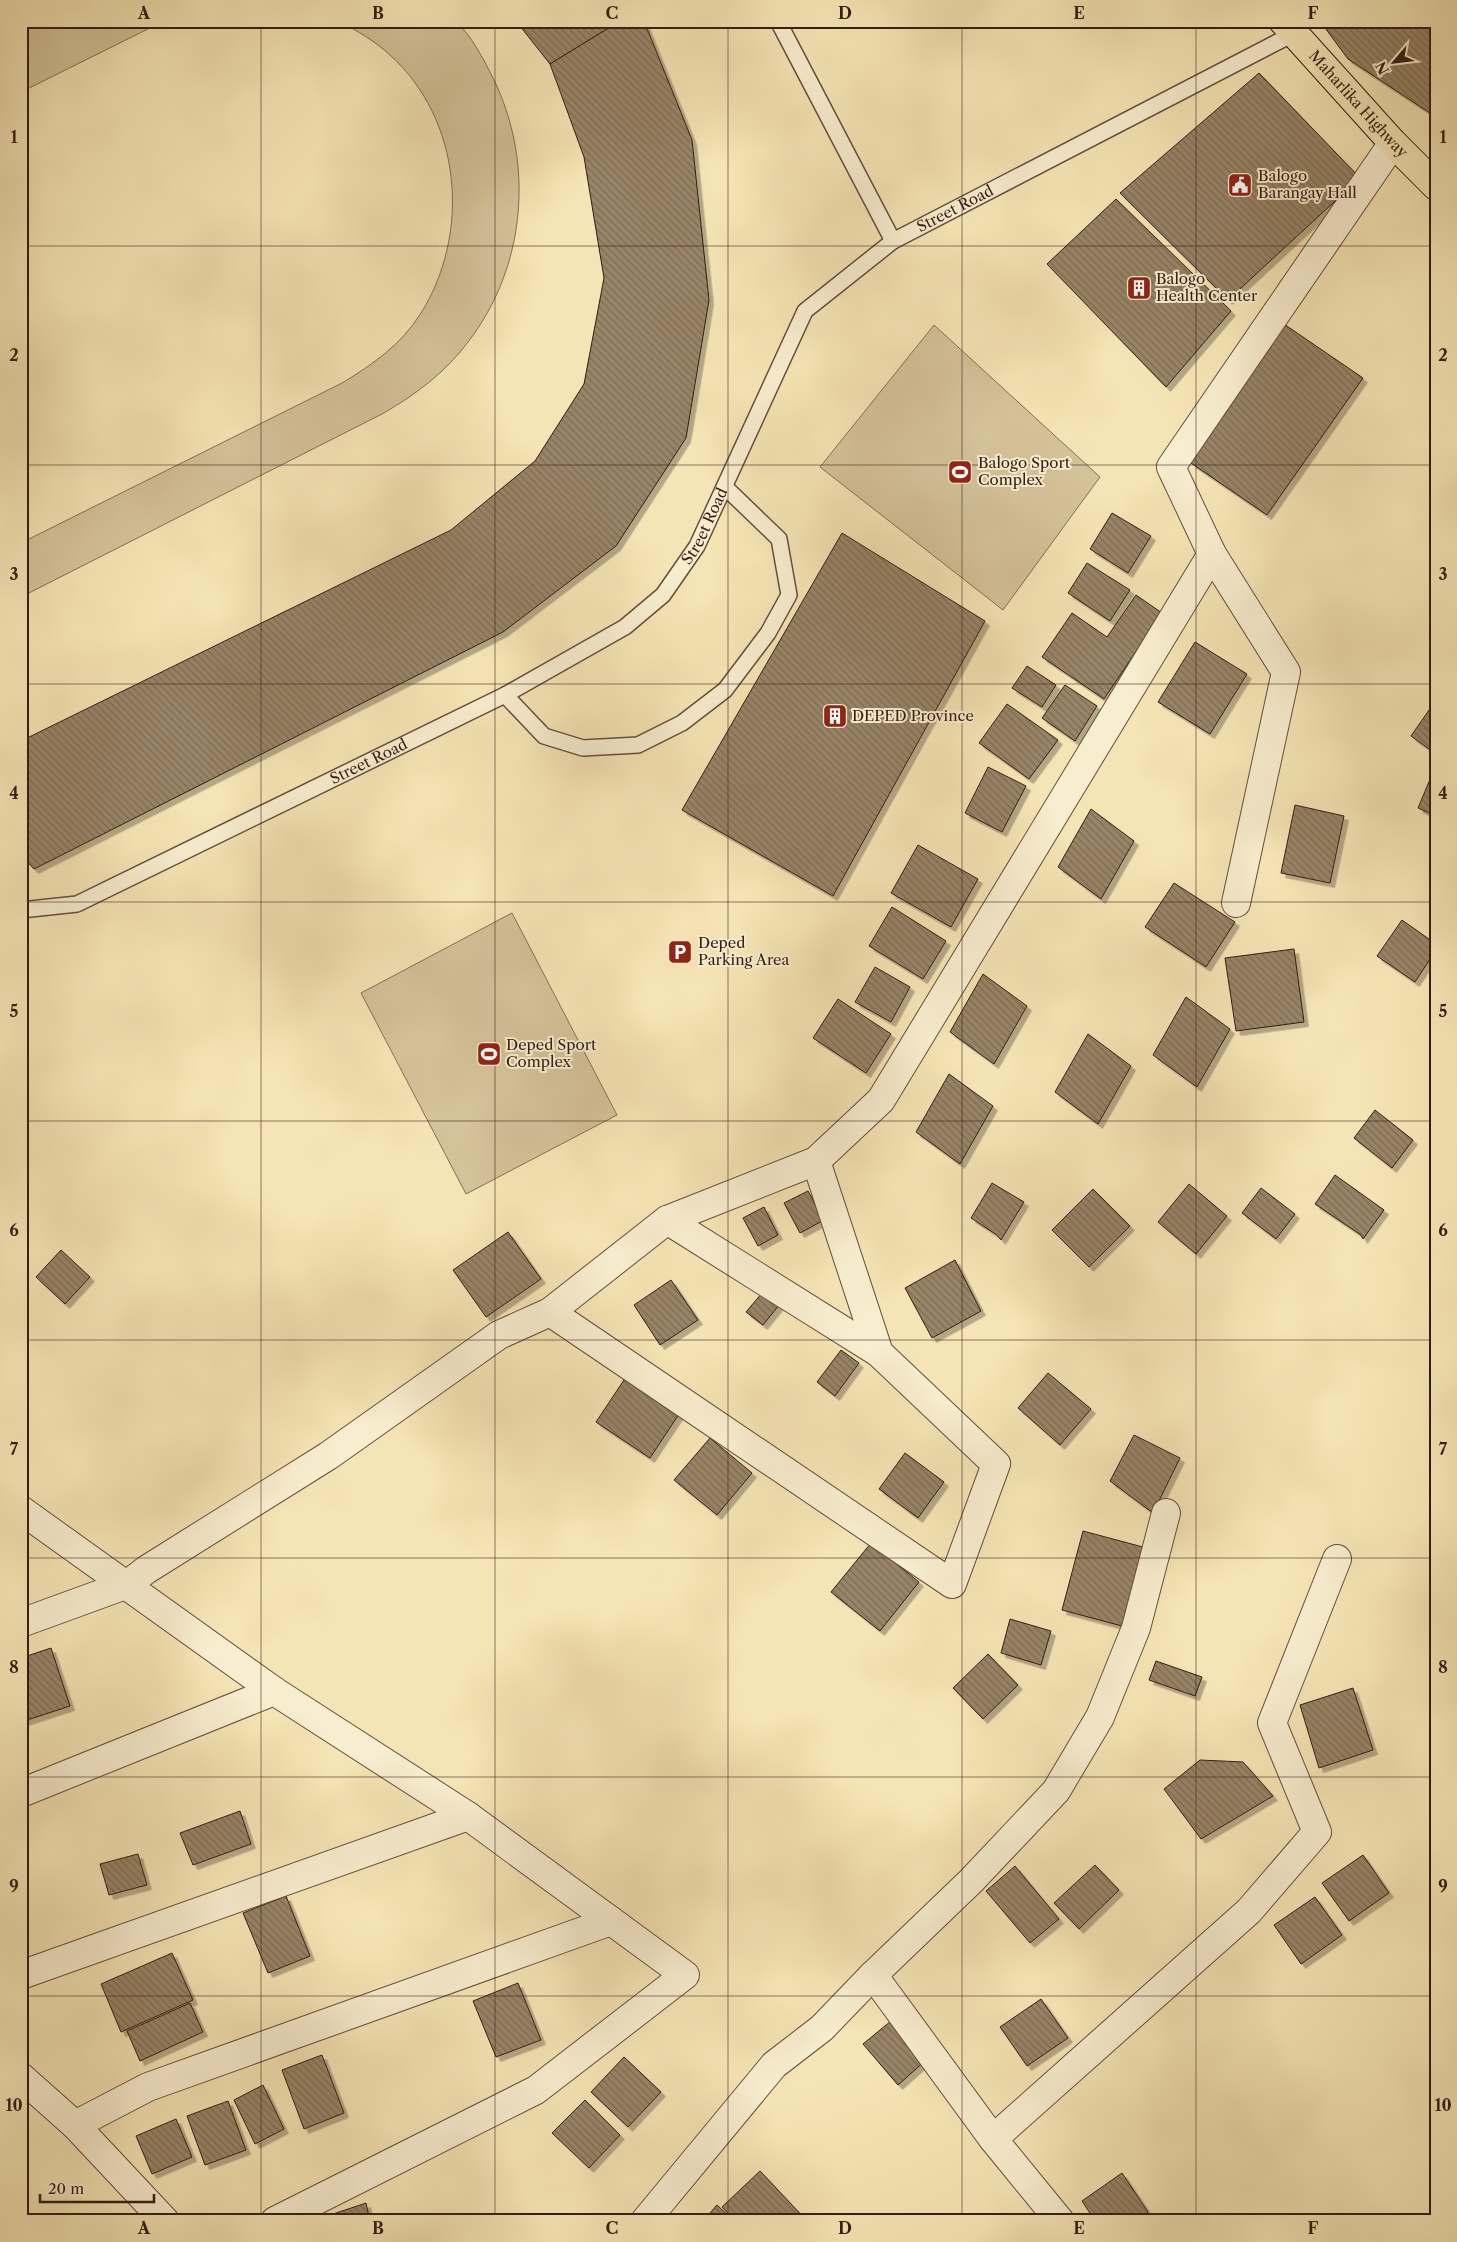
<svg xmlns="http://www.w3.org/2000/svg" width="1457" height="2242" font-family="'Libre Caslon Text',serif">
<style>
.pitch{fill:#d4c299;stroke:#846f56}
.building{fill:url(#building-back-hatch);stroke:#341c13;filter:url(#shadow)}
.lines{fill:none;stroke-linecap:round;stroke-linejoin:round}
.lane-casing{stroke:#644e3c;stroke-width:18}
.street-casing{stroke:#644e3c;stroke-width:30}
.primary-casing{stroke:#341c13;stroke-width:30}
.lane{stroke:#f8edcf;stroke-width:15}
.street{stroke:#f8edcf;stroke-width:28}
.primary{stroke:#f5e4b5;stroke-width:28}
.grid{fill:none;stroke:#341c13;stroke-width:1;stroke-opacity:0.55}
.labels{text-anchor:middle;stroke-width:4;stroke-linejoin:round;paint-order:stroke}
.street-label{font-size:15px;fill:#341c13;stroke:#f8edcf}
.poi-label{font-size:15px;fill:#341c13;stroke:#f8edcf;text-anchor:start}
.neatline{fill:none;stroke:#341c13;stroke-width:2}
.grid-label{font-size:16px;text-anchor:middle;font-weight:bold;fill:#341c13}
</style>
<defs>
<pattern id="building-back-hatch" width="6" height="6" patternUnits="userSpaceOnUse" patternTransform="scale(1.25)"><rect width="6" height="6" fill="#988467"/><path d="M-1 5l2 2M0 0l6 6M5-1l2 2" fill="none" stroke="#7d6b54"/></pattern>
<filter id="shadow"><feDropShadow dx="4.5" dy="4.5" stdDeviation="0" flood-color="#0004"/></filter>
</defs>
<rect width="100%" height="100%" fill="#f5e4b5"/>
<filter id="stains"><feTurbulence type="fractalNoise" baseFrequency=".004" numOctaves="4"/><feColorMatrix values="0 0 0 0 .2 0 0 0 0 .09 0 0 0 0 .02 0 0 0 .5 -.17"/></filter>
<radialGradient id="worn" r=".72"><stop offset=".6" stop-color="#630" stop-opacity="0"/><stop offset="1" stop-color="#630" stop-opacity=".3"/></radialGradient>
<g class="pitch">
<path d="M 35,21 L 164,21 L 21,92 L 21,28 Z"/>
<path d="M 339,21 L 456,21 C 472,37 483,58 493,78 C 535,163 526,267 468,342 C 445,373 415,395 382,414 L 21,597 L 21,543 L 342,383 C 372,365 402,344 421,313 C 471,233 462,120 390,55 C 375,41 357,31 339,21 Z"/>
<path d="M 934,325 L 1100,477 L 1003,610 L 820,467 Z"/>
<path d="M 512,913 L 617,1115 L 466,1194 L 361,993 Z"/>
</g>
<g class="building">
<path d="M 516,21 L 620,21 L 550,64 Z"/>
<path d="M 620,21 L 644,21 L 692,140 L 709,300 L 686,438 L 616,546 L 503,632 L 34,869 L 21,855 L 21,741 L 451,530 L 535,461 L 584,384 L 604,278 L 584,157 L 550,64 Z"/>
<path d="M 1320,21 L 1436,21 L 1436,117 L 1348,59 Z"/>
<path d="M 1259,73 L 1360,178 L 1228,300 L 1120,193 Z"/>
<path d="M 1116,199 L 1231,311 L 1166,387 L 1047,264 Z"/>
<path d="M 1281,322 L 1363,378 L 1267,515 L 1191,463 Z"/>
<path d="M 1112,513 L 1151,536 L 1128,573 L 1090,549 Z"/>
<path d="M 842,533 L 985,621 L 833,896 L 682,810 Z"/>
<path d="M 1087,563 L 1130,590 L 1110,621 L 1068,593 Z"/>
<path d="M 1136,595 L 1162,613 L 1104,699 L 1042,657 L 1072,613 L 1107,637 Z"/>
<path d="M 1195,642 L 1247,674 L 1210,734 L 1158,702 Z"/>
<path d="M 1027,666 L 1056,685 L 1042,707 L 1012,688 Z"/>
<path d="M 1065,685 L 1097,706 L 1075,741 L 1042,718 Z"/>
<path d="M 1436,700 L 1436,754 L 1411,736 Z"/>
<path d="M 1007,704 L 1058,740 L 1029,779 L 979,743 Z"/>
<path d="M 1436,765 L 1436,816 L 1418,808 Z"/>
<path d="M 988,767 L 1026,786 L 1002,832 L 965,813 Z"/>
<path d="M 1295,805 L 1344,816 L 1330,883 L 1281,873 Z"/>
<path d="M 1091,809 L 1134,841 L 1101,899 L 1058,867 Z"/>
<path d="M 918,845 L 978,879 L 951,927 L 891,893 Z"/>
<path d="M 1174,883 L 1235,922 L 1206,967 L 1145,927 Z"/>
<path d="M 892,907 L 946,941 L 923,979 L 869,946 Z"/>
<path d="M 1402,920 L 1436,944 L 1436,950 L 1415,982 L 1377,956 Z"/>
<path d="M 1294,949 L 1304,1022 L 1236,1031 L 1225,958 Z"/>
<path d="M 875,967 L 910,987 L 891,1022 L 855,1002 Z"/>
<path d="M 983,974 L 1027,1006 L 994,1064 L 950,1032 Z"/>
<path d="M 1186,997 L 1230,1029 L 1197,1087 L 1153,1055 Z"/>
<path d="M 838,999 L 891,1034 L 866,1073 L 813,1038 Z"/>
<path d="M 1088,1034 L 1131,1066 L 1098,1124 L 1055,1092 Z"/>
<path d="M 949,1074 L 993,1106 L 960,1164 L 916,1132 Z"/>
<path d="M 1375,1110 L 1413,1140 L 1392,1168 L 1354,1138 Z"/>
<path d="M 1335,1175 L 1384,1210 L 1363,1239 L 1361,1235 L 1315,1204 Z"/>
<path d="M 992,1183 L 1024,1202 L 1001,1240 L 997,1235 L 971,1218 Z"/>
<path d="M 1189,1184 L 1227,1216 L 1196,1254 L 1158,1222 Z"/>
<path d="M 1261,1188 L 1295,1214 L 1276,1239 L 1242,1213 Z"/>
<path d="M 1093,1189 L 1130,1226 L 1089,1267 L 1052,1230 Z"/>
<path d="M 808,1191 L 824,1220 L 800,1233 L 784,1203 Z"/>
<path d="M 764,1207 L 778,1235 L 758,1246 L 743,1218 Z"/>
<path d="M 508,1232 L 541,1279 L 486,1317 L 453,1270 Z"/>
<path d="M 61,1250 L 90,1277 L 65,1304 L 36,1277 Z"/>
<path d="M 955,1260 L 981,1311 L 932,1338 L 905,1288 Z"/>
<path d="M 671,1280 L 698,1320 L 660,1345 L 634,1305 Z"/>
<path d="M 768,1286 L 784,1299 L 763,1325 L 746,1312 Z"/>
<path d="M 841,1350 L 859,1363 L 835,1396 L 817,1382 Z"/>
<path d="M 630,1371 L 683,1408 L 650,1458 L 596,1422 Z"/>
<path d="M 1048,1373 L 1091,1409 L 1060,1445 L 1018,1408 Z"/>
<path d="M 1134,1435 L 1180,1458 L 1153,1513 L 1110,1481 Z"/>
<path d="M 710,1438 L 752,1473 L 717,1515 L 674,1480 Z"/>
<path d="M 905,1453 L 944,1482 L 918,1518 L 879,1489 Z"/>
<path d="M 1083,1531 L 1143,1547 L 1122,1626 L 1062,1610 Z"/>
<path d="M 871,1543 L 919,1582 L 880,1631 L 831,1592 Z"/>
<path d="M 1010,1619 L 1051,1631 L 1041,1665 L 1001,1653 Z"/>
<path d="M 51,1648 L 70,1706 L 21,1722 L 21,1658 Z"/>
<path d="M 988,1654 L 1018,1685 L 983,1719 L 953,1688 Z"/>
<path d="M 1156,1661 L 1202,1677 L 1195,1696 L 1149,1680 Z"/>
<path d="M 1353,1688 L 1373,1750 L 1319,1768 L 1300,1705 Z"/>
<path d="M 1200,1760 L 1243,1762 L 1273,1796 L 1201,1839 L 1164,1789 Z"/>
<path d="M 240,1811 L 251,1844 L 193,1865 L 180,1833 Z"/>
<path d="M 138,1854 L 147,1885 L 109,1895 L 100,1864 Z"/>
<path d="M 1363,1855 L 1389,1893 L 1349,1921 L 1322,1883 Z"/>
<path d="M 1095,1865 L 1119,1890 L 1079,1929 L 1054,1903 Z"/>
<path d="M 1015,1866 L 1059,1919 L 1030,1943 L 986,1891 Z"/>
<path d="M 286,1896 L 310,1956 L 268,1973 L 243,1913 Z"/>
<path d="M 1315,1897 L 1342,1935 L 1301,1964 L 1274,1925 Z"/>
<path d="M 172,1953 L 193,2000 L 121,2032 L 101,1984 Z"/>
<path d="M 518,1983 L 541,2040 L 496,2057 L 473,2001 Z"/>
<path d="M 1041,1999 L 1068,2038 L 1027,2066 L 1000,2027 Z"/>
<path d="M 190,2003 L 203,2032 L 140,2061 L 127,2031 Z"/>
<path d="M 891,2021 L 925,2061 L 898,2085 L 863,2044 Z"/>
<path d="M 322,2055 L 344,2113 L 304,2129 L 282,2070 Z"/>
<path d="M 624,2057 L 661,2092 L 628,2127 L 591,2092 Z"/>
<path d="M 263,2085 L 284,2129 L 255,2144 L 234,2100 Z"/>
<path d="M 585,2100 L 620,2135 L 589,2168 L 552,2133 Z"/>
<path d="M 228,2101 L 246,2150 L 205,2165 L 187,2116 Z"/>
<path d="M 176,2119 L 192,2157 L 152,2174 L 136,2136 Z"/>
<path d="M 760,2171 L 807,2221 L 735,2221 L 722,2207 Z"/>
<path d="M 1122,2173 L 1148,2212 L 1136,2221 L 1095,2221 L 1082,2201 Z"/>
<path d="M 366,2203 L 370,2221 L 312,2221 Z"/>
<path d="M 717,2205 L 734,2221 L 703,2221 Z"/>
</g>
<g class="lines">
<defs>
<g id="lane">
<path d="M 778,21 L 893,241"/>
<path d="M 505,695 L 544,736 L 583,748 L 638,745 L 682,723 L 725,690 L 768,633 L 789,595 L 779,539 L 725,487"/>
<path id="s1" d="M 21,910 L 77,904 L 505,695 L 625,627 L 663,595 L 697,546 L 805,311 L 893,241 L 1293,34"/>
</g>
<g id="street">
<path d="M 1236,903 L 1286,672 L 1212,554 L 1171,467 L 1393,143"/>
<path d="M 667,1220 L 879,1353"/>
<path d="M 550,1312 L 952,1584 L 996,1464 L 879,1353 L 816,1161"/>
<path d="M 21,1510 L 274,1691 L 468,1816 L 685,1975 L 536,2090 L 275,2221"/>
<path d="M 21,1623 L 128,1584 L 146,1570 L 328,1456 L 499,1335 L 550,1312 L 667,1220 L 816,1161 L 881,1100 L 1212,554"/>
<path d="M 21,1793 L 274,1691"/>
<path d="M 21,1975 L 468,1816"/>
<path d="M 873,1975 L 993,2139"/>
<path d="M 21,2077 L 75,2125 L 165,2221"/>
<path d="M 75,2125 L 148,2087 L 611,1921"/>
<path d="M 645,2221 L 774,2065 L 822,2028 L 873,1975 L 971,1881 L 1056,1791 L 1100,1717 L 1136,1628 L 1166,1513"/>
<path d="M 1060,2221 L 993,2139 L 1249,1911 L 1317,1832 L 1272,1723 L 1337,1559"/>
</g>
<g id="primary">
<path id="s2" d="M 1283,21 L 1393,143 L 1436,186"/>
</g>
</defs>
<use href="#lane" class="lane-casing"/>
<use href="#street" class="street-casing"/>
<use href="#primary" class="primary-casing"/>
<use href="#lane" class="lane"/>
<use href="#street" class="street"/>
<use href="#primary" class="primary"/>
</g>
<path class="grid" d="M 261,21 L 261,2221M 495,21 L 495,2221M 728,21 L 728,2221M 962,21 L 962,2221M 1196,21 L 1196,2221M 21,246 L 1436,246M 21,465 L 1436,465M 21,684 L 1436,684M 21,902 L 1436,902M 21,1121 L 1436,1121M 21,1340 L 1436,1340M 21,1558 L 1436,1558M 21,1777 L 1436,1777M 21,1996 L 1436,1996"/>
<defs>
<symbol id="civic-square" viewBox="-11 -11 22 22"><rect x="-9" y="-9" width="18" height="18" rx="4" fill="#8f2418" stroke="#f8edcf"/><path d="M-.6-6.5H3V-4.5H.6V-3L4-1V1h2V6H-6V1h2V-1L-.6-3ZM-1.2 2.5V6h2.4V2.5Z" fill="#fff"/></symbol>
<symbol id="building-square" viewBox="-11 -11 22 22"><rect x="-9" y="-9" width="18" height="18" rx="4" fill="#8f2418" stroke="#f8edcf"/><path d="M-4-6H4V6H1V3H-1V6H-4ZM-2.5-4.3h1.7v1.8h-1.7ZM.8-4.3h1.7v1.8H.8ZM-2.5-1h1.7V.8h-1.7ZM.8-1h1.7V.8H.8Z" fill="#fff"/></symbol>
<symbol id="stadium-square" viewBox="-11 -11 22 22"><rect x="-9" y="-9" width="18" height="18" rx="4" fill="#8f2418" stroke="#f8edcf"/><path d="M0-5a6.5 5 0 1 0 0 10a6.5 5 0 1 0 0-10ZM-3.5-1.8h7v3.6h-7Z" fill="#fff"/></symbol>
<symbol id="parking-square" viewBox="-11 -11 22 22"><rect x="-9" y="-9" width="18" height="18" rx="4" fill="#8f2418" stroke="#f8edcf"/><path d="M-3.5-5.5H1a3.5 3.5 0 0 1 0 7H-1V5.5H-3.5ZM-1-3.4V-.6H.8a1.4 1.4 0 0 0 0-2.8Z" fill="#fff"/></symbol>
</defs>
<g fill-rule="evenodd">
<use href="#civic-square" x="1226" y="171" width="28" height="28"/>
<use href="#building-square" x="1125" y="274" width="28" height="28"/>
<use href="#stadium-square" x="946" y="458" width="28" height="28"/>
<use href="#building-square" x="821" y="702" width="28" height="28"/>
<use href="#parking-square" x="666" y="938" width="28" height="28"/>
<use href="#stadium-square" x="475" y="1040" width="28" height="28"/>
</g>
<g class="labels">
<g class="street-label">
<text dy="5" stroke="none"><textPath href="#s2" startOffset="112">Maharlika Highway</textPath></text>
<text dy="5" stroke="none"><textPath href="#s1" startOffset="1221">Street Road</textPath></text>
<text dy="5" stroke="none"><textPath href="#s1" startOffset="801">Street Road</textPath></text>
<text dy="5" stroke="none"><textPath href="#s1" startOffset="381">Street Road</textPath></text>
</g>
<g class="poi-label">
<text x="1258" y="181">Balogo<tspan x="1258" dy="17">Barangay Hall</tspan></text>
<text x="1156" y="284">Balogo<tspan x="1156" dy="17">Health Center</tspan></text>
<text x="978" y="468">Balogo Sport<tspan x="978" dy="17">Complex</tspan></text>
<text x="852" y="721">DEPED Province</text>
<text x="698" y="948">Deped<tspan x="698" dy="17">Parking Area</tspan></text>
<text x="506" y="1050">Deped Sport<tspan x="506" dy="17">Complex</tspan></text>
</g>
</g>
<rect width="1457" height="2242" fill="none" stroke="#f5e4b5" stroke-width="55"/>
<g transform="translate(1394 62) rotate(242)" stroke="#f8edcf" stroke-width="4" paint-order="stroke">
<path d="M0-4L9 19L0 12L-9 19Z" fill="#341c13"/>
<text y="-8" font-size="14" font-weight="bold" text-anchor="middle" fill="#341c13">N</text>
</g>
<path d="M40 2194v8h114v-8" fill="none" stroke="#341c13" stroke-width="2.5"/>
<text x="48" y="2194" font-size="15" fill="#341c13" stroke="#f8edcf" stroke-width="4" paint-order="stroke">20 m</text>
<rect x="28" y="28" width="1402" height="2186" class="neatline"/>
<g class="grid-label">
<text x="144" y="19">A</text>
<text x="378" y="19">B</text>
<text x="612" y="19">C</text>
<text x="845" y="19">D</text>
<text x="1079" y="19">E</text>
<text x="1313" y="19">F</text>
<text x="14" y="143">1</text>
<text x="1443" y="143">1</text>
<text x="14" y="361">2</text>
<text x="1443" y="361">2</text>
<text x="14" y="580">3</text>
<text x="1443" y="580">3</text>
<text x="14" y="799">4</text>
<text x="1443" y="799">4</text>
<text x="14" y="1017">5</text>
<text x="1443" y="1017">5</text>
<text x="14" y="1236">6</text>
<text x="1443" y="1236">6</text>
<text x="14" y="1455">7</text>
<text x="1443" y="1455">7</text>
<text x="14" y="1673">8</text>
<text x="1443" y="1673">8</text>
<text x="14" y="1892">9</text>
<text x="1443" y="1892">9</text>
<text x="14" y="2111">10</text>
<text x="1443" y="2111">10</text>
<text x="144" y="2234">A</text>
<text x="378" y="2234">B</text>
<text x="612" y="2234">C</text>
<text x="845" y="2234">D</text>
<text x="1079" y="2234">E</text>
<text x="1313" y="2234">F</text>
</g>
<rect width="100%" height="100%" filter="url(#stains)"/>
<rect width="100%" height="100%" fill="url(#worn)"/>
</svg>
